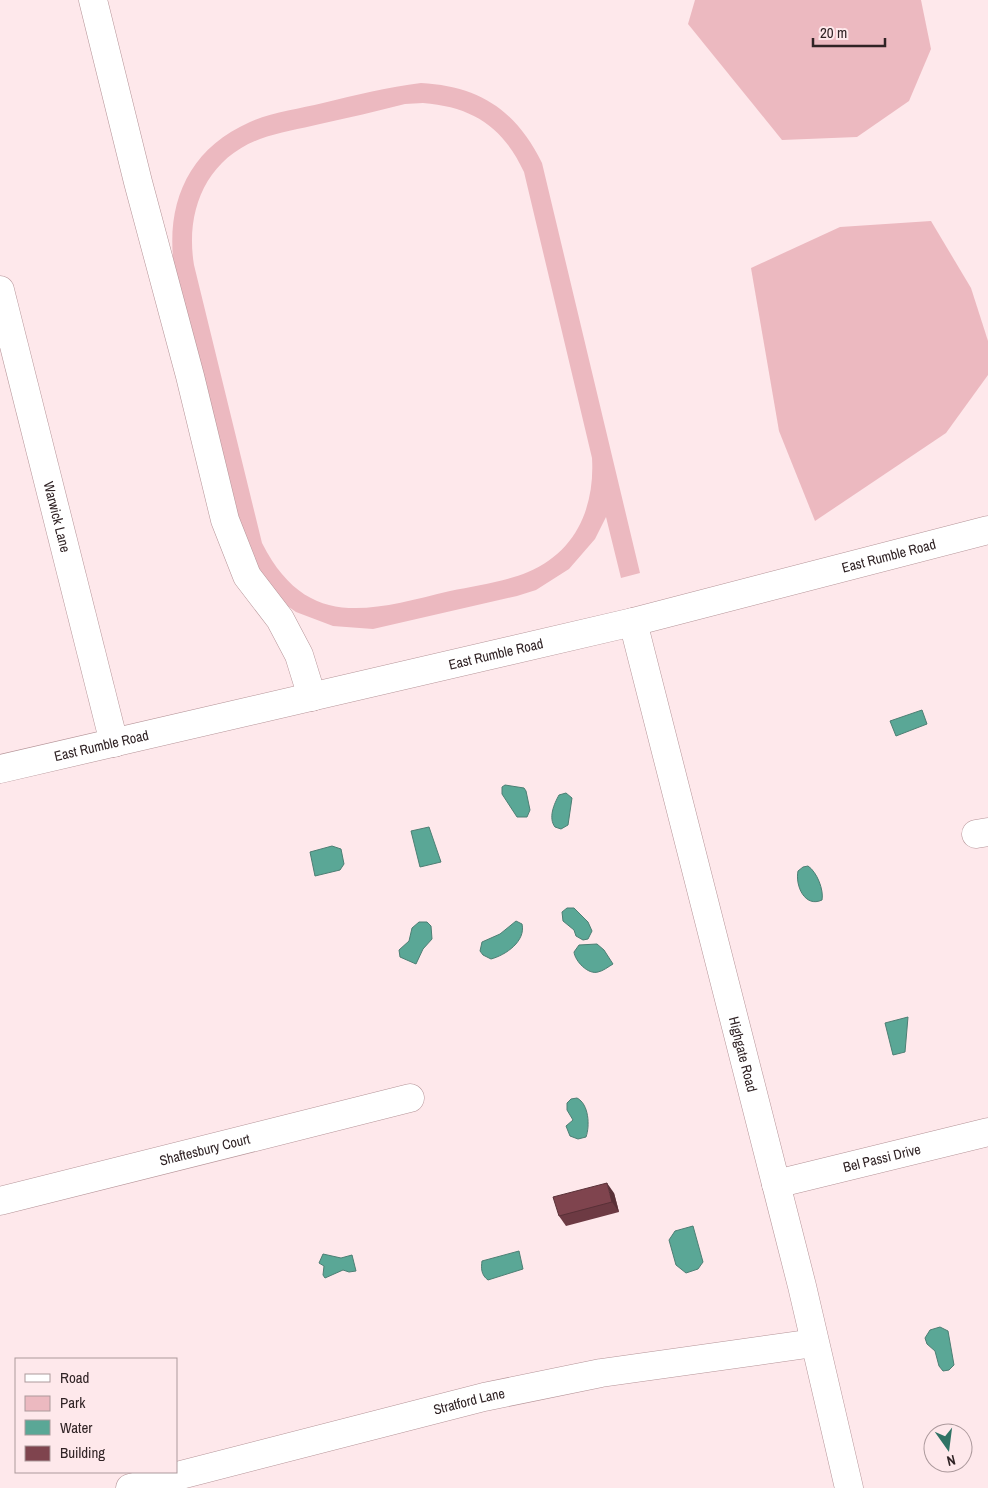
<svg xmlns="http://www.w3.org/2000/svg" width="988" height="1488" font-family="'Archivo Narrow',sans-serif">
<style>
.green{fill:#ecb9c0;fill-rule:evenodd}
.water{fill:#5aa796;stroke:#4d7f74}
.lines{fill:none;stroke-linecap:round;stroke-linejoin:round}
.minor-casing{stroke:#b59498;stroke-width:29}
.minor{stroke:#fff;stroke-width:28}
.wall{fill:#6d3a43}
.shaded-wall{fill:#593037}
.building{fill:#7f444e;stroke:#593037}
.labels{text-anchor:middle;stroke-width:5;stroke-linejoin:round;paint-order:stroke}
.street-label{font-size:14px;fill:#302325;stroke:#fee8eb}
</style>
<rect width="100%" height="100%" fill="#fee8eb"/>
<g class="green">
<path d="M 695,0 L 921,0 L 931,49 L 909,101 L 857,137 L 782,140 L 688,24 Z"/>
<path d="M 421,83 C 479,86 516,110 542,163 L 640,573 L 621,578 L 606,517 L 595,539 L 569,569 L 536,590 L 517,596 L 373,629 L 333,626 L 296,612 L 282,602 L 244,553 L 175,273 C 164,207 186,150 250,122 C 272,112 299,109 323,103 C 356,95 388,87 421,83 ZM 423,103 C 473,107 503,127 524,172 L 592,458 C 595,507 576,552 528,572 C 504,582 475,586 450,591 C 371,610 307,632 262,543 L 194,265 C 185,211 206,159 260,139 C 279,132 300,129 320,124 C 348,118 377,111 405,104 Z"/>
<path d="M 931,221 L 971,288 L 988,341 L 988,375 L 946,433 L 815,521 L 779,431 L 751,268 L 840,227 Z"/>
</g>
<g class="water">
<path d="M 922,710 L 927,724 L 896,736 L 890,721 Z"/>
<path d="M 505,785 L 524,788 L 526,791 L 530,810 L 527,817 L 517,817 L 502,794 L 502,787 Z"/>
<path d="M 566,793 L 572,798 L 568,825 L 561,829 L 555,827 C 548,818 554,804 559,795 Z"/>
<path d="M 429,827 L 441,862 L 420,867 L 411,831 Z"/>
<path d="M 332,846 L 341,849 L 344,864 L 340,870 L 315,876 L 310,852 Z"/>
<path d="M 808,866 C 817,872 824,890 822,900 C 805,908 795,886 798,871 L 803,867 Z"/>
<path d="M 567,908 L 574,908 L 588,922 L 592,931 L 588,939 L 583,940 L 576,936 L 574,930 L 563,921 L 562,912 Z"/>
<path d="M 516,921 L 522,924 C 526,941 506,955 491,959 L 483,955 L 480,951 L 482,942 L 500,934 Z"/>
<path d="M 419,922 L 427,922 L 431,926 L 432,939 L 423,949 L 416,964 L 400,957 L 399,950 L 409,941 L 412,928 Z"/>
<path d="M 597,944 L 604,950 L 613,964 C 608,967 603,971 598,972 C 588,975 575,961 574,952 L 579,945 Z"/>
<path d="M 908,1017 L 905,1052 L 893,1055 L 885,1023 Z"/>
<path d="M 577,1098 C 589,1104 590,1126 586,1137 L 578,1139 L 570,1136 L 566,1126 L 573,1120 L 567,1110 L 567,1103 L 571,1099 Z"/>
<path d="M 693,1226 L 703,1262 L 698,1269 L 686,1273 L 676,1265 L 669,1240 L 675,1231 Z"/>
<path d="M 519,1251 L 523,1269 L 488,1280 C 481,1275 481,1268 482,1261 Z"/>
<path d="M 323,1254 L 341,1258 L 352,1255 L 356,1271 L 349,1272 L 343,1270 L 325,1278 L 323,1275 L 324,1266 L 319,1263 Z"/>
<path d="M 940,1327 L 948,1331 L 954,1365 L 949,1370 L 943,1371 L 939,1366 L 935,1351 L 927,1344 L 925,1338 L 930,1330 Z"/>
</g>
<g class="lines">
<defs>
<g id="minor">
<path d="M 93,0 L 138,182 L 190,376 L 225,520 L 247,576 L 280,619 L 299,655 L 312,697"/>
<path id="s1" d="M 0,290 L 114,743"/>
<path id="s2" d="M 633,622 L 802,1286 L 849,1488"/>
<path id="s3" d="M 0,769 L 633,622 L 988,530"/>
<path d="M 976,834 L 988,832"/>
<path id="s4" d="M 776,1184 L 988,1132"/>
<path id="s5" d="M 0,1201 L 410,1098"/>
<path id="s6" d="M 130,1488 L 484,1397 L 601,1373 L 814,1343"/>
</g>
</defs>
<use href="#minor" class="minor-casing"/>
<use href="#minor" class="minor"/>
</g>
<path class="wall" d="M 614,1193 L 619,1212 L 566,1226 L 559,1216 Z"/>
<path class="shaded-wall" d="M 607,1183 L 614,1193 L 619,1212 L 612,1202 Z"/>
<path class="building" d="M 607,1183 L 612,1202 L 559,1216 L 553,1197 Z"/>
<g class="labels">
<g class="street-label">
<text dy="5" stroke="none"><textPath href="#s1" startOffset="234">Warwick Lane</textPath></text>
<text dy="5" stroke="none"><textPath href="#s3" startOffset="914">East Rumble Road</textPath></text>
<text dy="5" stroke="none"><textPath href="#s3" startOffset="509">East Rumble Road</textPath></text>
<text dy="5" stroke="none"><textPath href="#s3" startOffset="104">East Rumble Road</textPath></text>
<text dy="5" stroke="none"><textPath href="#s2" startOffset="446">Highgate Road</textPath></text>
<text dy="5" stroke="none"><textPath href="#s5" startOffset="211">Shaftesbury Court</textPath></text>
<text dy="5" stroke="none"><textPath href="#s4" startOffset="109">Bel Passi Drive</textPath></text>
<text dy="5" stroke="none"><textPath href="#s6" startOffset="350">Stratford Lane</textPath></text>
</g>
</g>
<rect x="15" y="1358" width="162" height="115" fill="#fee8eb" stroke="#ac999c"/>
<rect x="25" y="1374" width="25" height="8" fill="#ffffff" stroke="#ac999c"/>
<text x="60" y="1383" font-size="15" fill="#302325">Road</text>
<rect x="25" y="1396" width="25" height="15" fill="#ecb9c0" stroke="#ac999c"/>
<text x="60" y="1408" font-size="15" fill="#302325">Park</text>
<rect x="25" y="1420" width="25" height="15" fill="#5aa796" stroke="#ac999c"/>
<text x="60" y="1433" font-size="15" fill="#302325">Water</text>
<rect x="25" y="1446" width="25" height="15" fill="#7f444e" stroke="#ac999c"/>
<text x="60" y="1458" font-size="15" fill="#302325">Building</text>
<g transform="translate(948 1448) rotate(166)"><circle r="24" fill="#fee8eb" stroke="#ac999c"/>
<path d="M0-4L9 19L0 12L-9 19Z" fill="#307365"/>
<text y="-8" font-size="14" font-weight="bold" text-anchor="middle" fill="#302325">N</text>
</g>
<path d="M813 38v8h72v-8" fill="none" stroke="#302325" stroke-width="2.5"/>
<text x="820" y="38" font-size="15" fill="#302325" stroke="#fee8eb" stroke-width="4" paint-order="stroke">20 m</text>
</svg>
